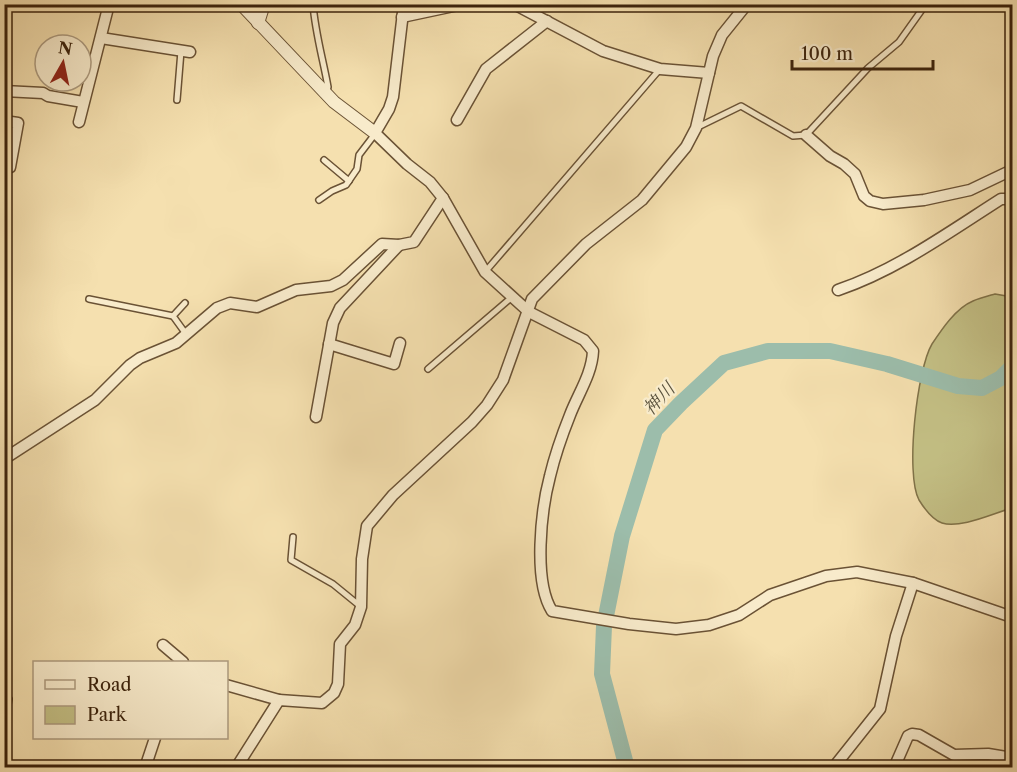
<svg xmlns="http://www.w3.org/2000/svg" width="1017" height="772" font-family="'Libre Caslon Text','Noto Serif JP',serif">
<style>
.green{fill:#c4c085;stroke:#807248;stroke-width:1.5}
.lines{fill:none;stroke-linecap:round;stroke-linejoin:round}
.river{stroke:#9cbdab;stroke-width:16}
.service-casing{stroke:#6a5235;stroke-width:8}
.minor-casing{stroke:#6a5235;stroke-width:13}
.tertiary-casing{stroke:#6a5235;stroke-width:14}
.service{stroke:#f8ebcb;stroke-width:5}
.minor{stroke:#f8ebcb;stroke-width:10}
.tertiary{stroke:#f8ebcb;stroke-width:12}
.labels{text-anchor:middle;stroke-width:4.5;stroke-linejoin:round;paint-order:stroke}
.water-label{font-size:18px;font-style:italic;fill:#59513c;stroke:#f8ebcb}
</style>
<rect width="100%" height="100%" fill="#f5e0af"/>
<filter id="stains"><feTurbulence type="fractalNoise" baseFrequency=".00333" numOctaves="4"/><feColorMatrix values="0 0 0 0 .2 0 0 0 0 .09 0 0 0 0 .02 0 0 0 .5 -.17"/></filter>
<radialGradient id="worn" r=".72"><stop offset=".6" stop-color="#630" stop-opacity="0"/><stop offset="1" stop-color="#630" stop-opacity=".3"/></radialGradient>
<path class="green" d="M 995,294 L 1012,297 L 1012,508 C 994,513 960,529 942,523 C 933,520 924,508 919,500 C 905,474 917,369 932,344 C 942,329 956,308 973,301 C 980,298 988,296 995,294 Z"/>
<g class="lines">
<path class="river" d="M 627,768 L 602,674 L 604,626 L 622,536 L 655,430 L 681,403 L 724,363 L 768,351 L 830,351 L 887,364 L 958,386 L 982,388 L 1001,378 L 1012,367"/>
<defs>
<g id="service">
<path d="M 313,4 C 315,32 323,59 328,87 L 327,91"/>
<path d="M 177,100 L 181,51"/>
<path d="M 698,127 L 741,106 L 793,136 L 806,135 L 868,68 L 899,42 L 926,4"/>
<path d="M 324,160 L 349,181"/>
<path d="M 319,200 L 332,191 L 346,185 L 357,169 L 359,155 L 375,134"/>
<path d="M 485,272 L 660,69"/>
<path d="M 89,299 L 173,316"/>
<path d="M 185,303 L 173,316 L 186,334"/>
<path d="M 428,369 L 512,297"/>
<path d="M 293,537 L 291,560 L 333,584 L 360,606"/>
<path d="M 4,692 L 9,699 L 4,726"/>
</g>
<g id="minor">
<path d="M 404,4 L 393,97 L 389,109 L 375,133 L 407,164 L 430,182 L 443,198 L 485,272 L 529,312 L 584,340 L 593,351 C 592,374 578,394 570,415 C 562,435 555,455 550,476 C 541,510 533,581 552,611 L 629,624 L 676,629 L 709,625 L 739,615 L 770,595 L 826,576 L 857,572 L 913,583 L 1012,617"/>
<path d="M 514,4 L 603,51 L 660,69 L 709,73"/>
<path d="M 402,17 L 463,4"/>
<path d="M 101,38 L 190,52"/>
<path d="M 4,91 L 43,93 L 48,96 L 83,102"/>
<path d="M 457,120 L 486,69 L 547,21"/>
<path d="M 4,121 L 18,123 L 10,167 L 4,167"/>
<path d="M 79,122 L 109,4"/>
<path d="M 806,135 L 830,156 L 844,164 L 855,174 L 864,196 L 870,201 L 883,204 L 924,200 L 970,190 L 1012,170"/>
<path d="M 838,290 C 897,270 949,232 1001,199 L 1012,199"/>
<path d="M 329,344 L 394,364 L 400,343"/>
<path d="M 316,417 L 333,323 L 340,308 L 399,245"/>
<path d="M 4,459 L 95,400 L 130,365 L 140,358 L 176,343 L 217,308 L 230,303 L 257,307 L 296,290 L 331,286 L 343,280 L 382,244 L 399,245 L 414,242 L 443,198"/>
<path d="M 163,645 L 183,662"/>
<path d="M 226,685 L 279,700"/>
<path d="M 837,763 L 880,709 L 896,636 L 913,583"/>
<path d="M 145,768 L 155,738"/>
<path d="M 236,768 L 279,700 L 322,703 L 334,693 L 338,684 L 340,644 L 355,625 L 361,607 L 362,559 L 367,526 L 393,495 L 472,422 L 487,405 L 503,380 L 532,299 L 586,244 L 642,200 L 686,147 L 696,128 L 713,56 L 722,35 L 747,4"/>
<path d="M 894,768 L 908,736 L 912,734 L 919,735 L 954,755 L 988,754 L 1012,758"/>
</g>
<g id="tertiary">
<path d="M 241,4 L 334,102 L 375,133"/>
<path d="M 258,23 L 264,4"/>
</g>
</defs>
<use href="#service" class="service-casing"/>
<use href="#minor" class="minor-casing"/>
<use href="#tertiary" class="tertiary-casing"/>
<use href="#service" class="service"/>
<use href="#minor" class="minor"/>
<use href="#tertiary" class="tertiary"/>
</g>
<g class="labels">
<g class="water-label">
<text transform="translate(659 399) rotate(-47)" y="6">神川</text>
</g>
</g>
<rect width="1017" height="772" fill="none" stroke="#f5e0af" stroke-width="24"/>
<rect x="6" y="6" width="1005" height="760" fill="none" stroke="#3c230c" stroke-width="3"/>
<rect x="12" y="12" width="993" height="748" fill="none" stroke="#3c230c" stroke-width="1.5"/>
<rect x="33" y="661" width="195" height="78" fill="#f8ebcb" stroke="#ad9b7f" stroke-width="1.5"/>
<rect x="45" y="680" width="30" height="9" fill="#f8ebcb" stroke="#ad9b7f" stroke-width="1.5"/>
<text x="87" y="691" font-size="18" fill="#3c230c">Road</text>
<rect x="45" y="706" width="30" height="18" fill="#c4c085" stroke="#ad9b7f" stroke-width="1.5"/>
<text x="87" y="721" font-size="18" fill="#3c230c">Park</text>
<g transform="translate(63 63) rotate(9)"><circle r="28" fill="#f8ebcb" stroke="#ad9b7f" stroke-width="1.5"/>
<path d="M0-4.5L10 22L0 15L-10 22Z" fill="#8f2418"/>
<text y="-9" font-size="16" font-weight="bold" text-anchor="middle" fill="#3c230c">N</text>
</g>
<path d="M792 60v9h141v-9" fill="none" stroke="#3c230c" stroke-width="3"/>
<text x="801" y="60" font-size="18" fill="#3c230c" stroke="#f8ebcb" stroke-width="4.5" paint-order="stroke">100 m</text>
<rect width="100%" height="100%" filter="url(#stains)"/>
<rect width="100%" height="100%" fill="url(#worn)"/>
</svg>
